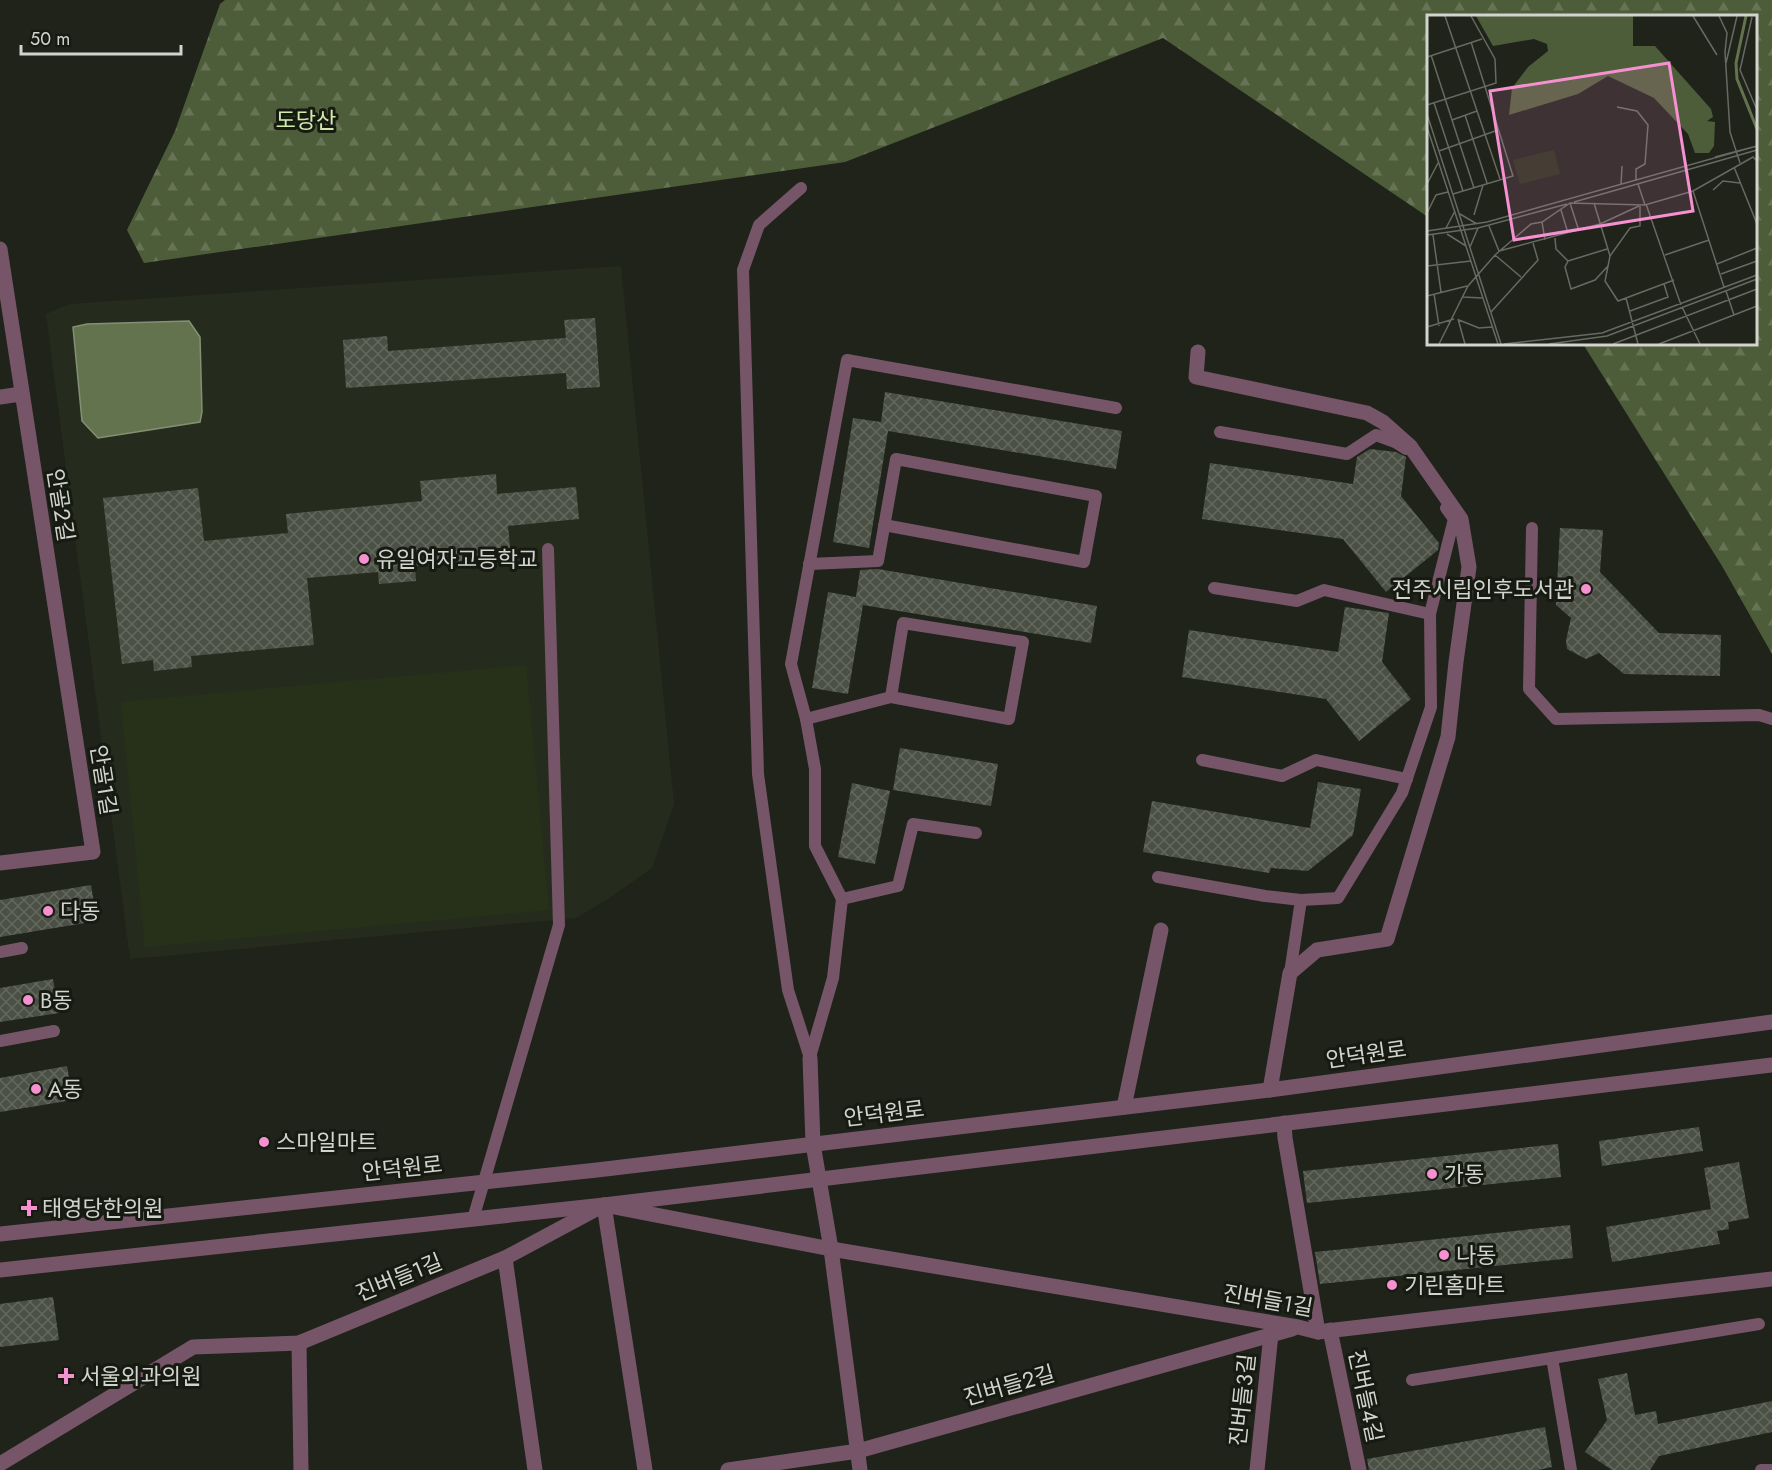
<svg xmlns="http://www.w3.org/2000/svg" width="1772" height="1470" font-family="Jost,'Noto Sans KR',sans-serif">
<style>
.built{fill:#262c1d}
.green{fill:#273119}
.forest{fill:url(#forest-firs)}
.water{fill:#63734e;stroke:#849074;stroke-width:1.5}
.building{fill:url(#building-cross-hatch)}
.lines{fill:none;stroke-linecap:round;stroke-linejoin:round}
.service{stroke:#765569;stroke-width:12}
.minor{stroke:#765569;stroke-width:15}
.tertiary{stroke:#765569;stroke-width:15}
.poi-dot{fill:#f590d1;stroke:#161a11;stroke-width:2}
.labels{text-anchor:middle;stroke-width:6;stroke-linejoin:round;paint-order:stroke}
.park-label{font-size:22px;fill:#d0ebac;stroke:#161a11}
.street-label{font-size:22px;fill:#d1d4ce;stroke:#161a11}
.poi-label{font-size:22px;fill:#d1d4ce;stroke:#161a11;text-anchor:start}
.inset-river{fill:none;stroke:#63734e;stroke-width:3}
.inset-road{fill:none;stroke:#666a62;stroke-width:1.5}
.view{fill:#f590d1;fill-opacity:0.15;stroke:#f590d1;stroke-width:3}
.inset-edge{fill:none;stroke:#d1d4ce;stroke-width:3}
</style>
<defs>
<pattern id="forest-firs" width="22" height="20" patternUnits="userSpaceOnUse" patternTransform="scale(1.5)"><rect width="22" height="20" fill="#4e5d39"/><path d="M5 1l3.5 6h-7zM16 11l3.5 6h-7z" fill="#667354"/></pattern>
<pattern id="building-cross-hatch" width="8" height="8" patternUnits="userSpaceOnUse" patternTransform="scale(1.5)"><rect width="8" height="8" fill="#4b5045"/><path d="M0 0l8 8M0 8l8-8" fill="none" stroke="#64685f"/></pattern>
</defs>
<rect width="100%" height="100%" fill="#1f231a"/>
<path class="built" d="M 621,266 L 674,804 L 652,868 L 611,897 L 576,918 L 130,959 L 46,314 L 70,304 Z"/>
<path class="green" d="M 526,665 L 549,910 L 145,947 L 121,702 Z"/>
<path class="forest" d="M 225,0 L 1772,0 L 1772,654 L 1722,566 L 1583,344 L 1756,344 L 1756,16 L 1428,16 L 1428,217 L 1163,38 L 845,162 L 144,263 L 127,230 L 175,131 L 220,4 Z"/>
<path class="water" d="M 189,321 L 200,337 L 202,412 L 200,422 L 98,438 L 82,421 L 73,327 L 87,324 Z"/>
<g class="building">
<path d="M 595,318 L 600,387 L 567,389 L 566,373 L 346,388 L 343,340 L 387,336 L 388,351 L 566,338 L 564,320 Z"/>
<path d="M 885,392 L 1122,431 L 1116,469 L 888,431 L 869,548 L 833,542 L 853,418 L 881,422 Z"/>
<path d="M 1370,449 L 1396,452 L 1406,457 L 1401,496 L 1439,543 L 1438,550 L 1386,592 L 1343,539 L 1202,519 L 1210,463 L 1353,484 L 1357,457 Z"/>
<path d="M 496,474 L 497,494 L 576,487 L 579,519 L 508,526 L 511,558 L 415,566 L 416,581 L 379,584 L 378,572 L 307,578 L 314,645 L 191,656 L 192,667 L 154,671 L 153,660 L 122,664 L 103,498 L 198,488 L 204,541 L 288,533 L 286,514 L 422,501 L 420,481 Z"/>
<path d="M 1560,528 L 1603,530 L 1600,572 L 1659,633 L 1721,635 L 1720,676 L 1624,674 L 1599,653 L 1586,659 L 1567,649 L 1566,640 L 1571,618 L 1556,605 Z"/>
<path d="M 878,569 L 1097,606 L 1091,643 L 863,605 L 848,694 L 812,688 L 828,592 L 856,597 L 860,570 Z"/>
<path d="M 1345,607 L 1389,613 L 1382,662 L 1411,699 L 1359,741 L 1326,699 L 1182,677 L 1189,630 L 1338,652 Z"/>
<path d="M 900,748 L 998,764 L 991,806 L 893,790 Z"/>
<path d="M 1318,782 L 1361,789 L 1353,835 L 1308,871 L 1271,868 L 1269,873 L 1143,852 L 1152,801 L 1310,828 Z"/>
<path d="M 852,783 L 890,791 L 875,864 L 838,857 Z"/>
<path d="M 91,885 L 97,921 L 0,937 L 0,900 Z"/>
<path d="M 53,979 L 59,1013 L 0,1022 L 0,988 Z"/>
<path d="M 67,1066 L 73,1100 L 0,1112 L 0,1078 Z"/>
<path d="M 1699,1127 L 1703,1151 L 1602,1166 L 1599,1141 Z"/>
<path d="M 1558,1144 L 1561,1177 L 1307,1203 L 1303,1171 Z"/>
<path d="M 1739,1162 L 1749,1218 L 1728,1222 L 1729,1229 L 1717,1231 L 1720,1244 L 1612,1262 L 1606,1227 L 1711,1209 L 1704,1168 Z"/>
<path d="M 1570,1225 L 1573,1258 L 1320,1284 L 1315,1252 Z"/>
<path d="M 53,1297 L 59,1340 L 0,1347 L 0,1304 Z"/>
<path d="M 1627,1373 L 1635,1415 L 1656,1411 L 1658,1424 L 1772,1401 L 1772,1432 L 1659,1456 L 1650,1470 L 1612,1470 L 1585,1452 L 1607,1420 L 1598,1379 Z"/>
<path d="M 1545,1427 L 1552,1467 L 1538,1470 L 1369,1470 L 1367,1459 Z"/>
</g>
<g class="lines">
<g class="service">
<path d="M 801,188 L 759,225 L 743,270 L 758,774 L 788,990 L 810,1058"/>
<path d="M 1220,432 L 1347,454 L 1376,435 L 1395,442 L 1406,449"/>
<path d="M 1532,528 L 1529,689 L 1556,719 L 1759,715 L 1772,719"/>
<path d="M 809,564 L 878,561 L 896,459 L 1096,496 L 1084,562 L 884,525"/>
<path d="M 1214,588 L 1297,601 L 1324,590 L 1430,614"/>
<path d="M 806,719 L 891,697 L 903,623 L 1023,642 L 1009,719 L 891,697"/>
<path d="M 1202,760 L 1282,776 L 1316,760 L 1407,779"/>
<path d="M 1158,877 L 1265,896 L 1301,900 L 1290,973"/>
<path d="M 842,899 L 815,846 L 815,769 L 806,719 L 791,664 L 847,360 L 1116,408"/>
<path d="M 1301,900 L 1338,898 L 1402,793 L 1431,707 L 1430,614 L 1454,519 L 1446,508"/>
<path d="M 0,952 L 22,948"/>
<path d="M 0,1041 L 54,1031"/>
<path d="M 810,1057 L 833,978 L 842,899 L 898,886 L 913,824 L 976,833"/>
<path d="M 473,1219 L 559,925 L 548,549"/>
<path d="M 1552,1358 L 1759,1324"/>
<path d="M 1412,1380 L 1552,1358 L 1571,1470"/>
<path d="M 1761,1470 L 1772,1470"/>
</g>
<g class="minor">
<path d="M 0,249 L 93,852 L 0,863"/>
<path d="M 1198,352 L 1196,377 L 1367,413 L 1383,422 L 1410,446 L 1461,519 L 1469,567 L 1456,662 L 1448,737 L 1387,939 L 1317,950 L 1290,973 L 1270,1090"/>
<path d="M 0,397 L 21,394"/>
<path d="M 810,1058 L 813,1144 L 831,1249 L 860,1470"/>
<path d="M 1124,1107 L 1161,930"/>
<path d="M 1284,1123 L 1285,1138 L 1318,1332"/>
<path d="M 604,1205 L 645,1470"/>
<path d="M 505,1258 L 535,1470"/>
<path d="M 1330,1330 L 1359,1470"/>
<path d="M 299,1343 L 301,1470"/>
<path d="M 0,1464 L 193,1347 L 299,1343 L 505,1258 L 604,1205 L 831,1249 L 1298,1327 L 1318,1332 L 1772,1279"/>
<path d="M 728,1470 L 858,1451 L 1292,1329"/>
<path d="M 1257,1470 L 1271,1334"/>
</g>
<g class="tertiary">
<path d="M 0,1234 L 597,1170 L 1277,1089 L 1772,1022"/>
<path d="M 0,1270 L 604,1205 L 1772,1065"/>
</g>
</g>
<g class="poi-dot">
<circle cx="364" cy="559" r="6"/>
<circle cx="1586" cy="589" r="6"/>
<circle cx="48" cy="911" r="6"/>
<circle cx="28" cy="1000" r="6"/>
<circle cx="36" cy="1089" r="6"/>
<circle cx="264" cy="1142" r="6"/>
<circle cx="1432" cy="1174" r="6"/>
<path d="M26 1199h6v6h6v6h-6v6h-6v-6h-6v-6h6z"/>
<circle cx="1444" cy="1255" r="6"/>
<circle cx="1392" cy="1285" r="6"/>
<path d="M63 1367h6v6h6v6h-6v6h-6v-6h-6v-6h6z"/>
</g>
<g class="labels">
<g class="park-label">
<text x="306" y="128">도당산</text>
</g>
<g class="street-label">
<text transform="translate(61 505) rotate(81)" y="8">안골2길</text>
<text transform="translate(104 780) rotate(81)" y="8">안골1길</text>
<text transform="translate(1366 1054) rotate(-8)" y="8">안덕원로</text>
<text transform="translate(884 1113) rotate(-7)" y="8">안덕원로</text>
<text transform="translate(402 1168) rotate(-6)" y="8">안덕원로</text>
<text transform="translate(399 1277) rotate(-22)" y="8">진버들1길</text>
<text transform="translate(1268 1300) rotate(10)" y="8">진버들1길</text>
<text transform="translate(1009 1385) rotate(-16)" y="8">진버들2길</text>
<text transform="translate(1366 1396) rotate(78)" y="8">진버들4길</text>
<text transform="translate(1242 1400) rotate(-84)" y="8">진버들3길</text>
</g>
<g class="poi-label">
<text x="376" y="567">유일여자고등학교</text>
<text x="1574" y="597" text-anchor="end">전주시립인후도서관</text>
<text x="60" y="919">다동</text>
<text x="40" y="1008">B동</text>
<text x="48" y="1097">A동</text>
<text x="276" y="1150">스마일마트</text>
<text x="1444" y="1182">가동</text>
<text x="42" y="1216">태영당한의원</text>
<text x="1456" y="1263">나동</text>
<text x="1404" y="1293">기린홈마트</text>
<text x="80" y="1384">서울외과의원</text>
</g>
</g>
<g transform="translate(1427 15)">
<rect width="330" height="330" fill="#1f231a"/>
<path d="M 127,135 L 133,159 L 93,169 L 86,145 Z" fill="#273119"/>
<path d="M 49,1 L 206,1 L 206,31 L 228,31 L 284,94 L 286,102 L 280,106 L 288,107 L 287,131 L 282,138 L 268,138 L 261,119 L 227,83 L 181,61 L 151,79 L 82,100 L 85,73 L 101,52 L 121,36 L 120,29 L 107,24 L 66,31 Z" fill="#4e5d39"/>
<path class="inset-river" d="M 319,1 L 309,48 L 310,64 L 330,114"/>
<path class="inset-road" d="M 18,1 L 73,164M 266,1 L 290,40M 292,1 L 300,18 L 298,37 L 303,117 L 313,148M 325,2 L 313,55 L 330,95M 4,40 L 47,173M 0,42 L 55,24M 299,48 L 310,1M 7,88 L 36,176M 0,90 L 69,68 L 68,44 L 44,1M 190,92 L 210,96 L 221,110 L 218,149 L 209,154 L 209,166M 0,99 L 74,329M 38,100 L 60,168M 25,105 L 50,96M 0,112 L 71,329M 12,136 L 71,115M 288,142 L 326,132M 307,152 L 330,209M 0,169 L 11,148M 211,169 L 218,190M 194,170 L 195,151M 286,175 L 296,166 L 313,168M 266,176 L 297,272M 26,179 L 86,161 L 44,27M 147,187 L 330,135M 143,188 L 152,216M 167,188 L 183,241M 219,189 L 254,290M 213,191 L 213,211 L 203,213 L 183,241 L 178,266 L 191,286 L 247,265M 134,195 L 141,218M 0,198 L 9,180 L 21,177M 33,199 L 50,209M 47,200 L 56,170M 115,207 L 118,225M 62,211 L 72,236 L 173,209 L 212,191M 19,213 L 28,196M 0,216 L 60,207 L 330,131M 20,219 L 39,231M 0,220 L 51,213 L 140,189M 6,220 L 14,277M 128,223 L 129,234 L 141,246M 43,232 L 51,213M 68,240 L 94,262M 238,240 L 282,225M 141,246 L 138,252 L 144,274 L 168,265 L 181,251M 141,246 L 180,234M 290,249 L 330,233M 0,251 L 44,246M 294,259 L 330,246M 299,276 L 307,300M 7,279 L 12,311M 0,281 L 40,271M 36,282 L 55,283M 199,283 L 211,329M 255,292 L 273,329M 203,296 L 241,282 L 237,269M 64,297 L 111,245 L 106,228M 31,304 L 38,329M 32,305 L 52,313 L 65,312M 0,312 L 27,304M 12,329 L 41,271 L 68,240 L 104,209 L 115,207 L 143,188 L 218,190 L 266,176 L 326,142 L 330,146M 77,329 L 175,318 L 330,260M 122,329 L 180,321 L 330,264M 186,329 L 330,274M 232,329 L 330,291"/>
<path class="view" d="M 242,48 L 266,196 L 87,225 L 63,76 Z"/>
<rect width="330" height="330" class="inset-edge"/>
</g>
<path d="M21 45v9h160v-9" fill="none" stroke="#d1d4ce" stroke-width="3"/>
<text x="30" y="45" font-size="18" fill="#d1d4ce" stroke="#161a11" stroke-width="4.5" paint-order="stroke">50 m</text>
</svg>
